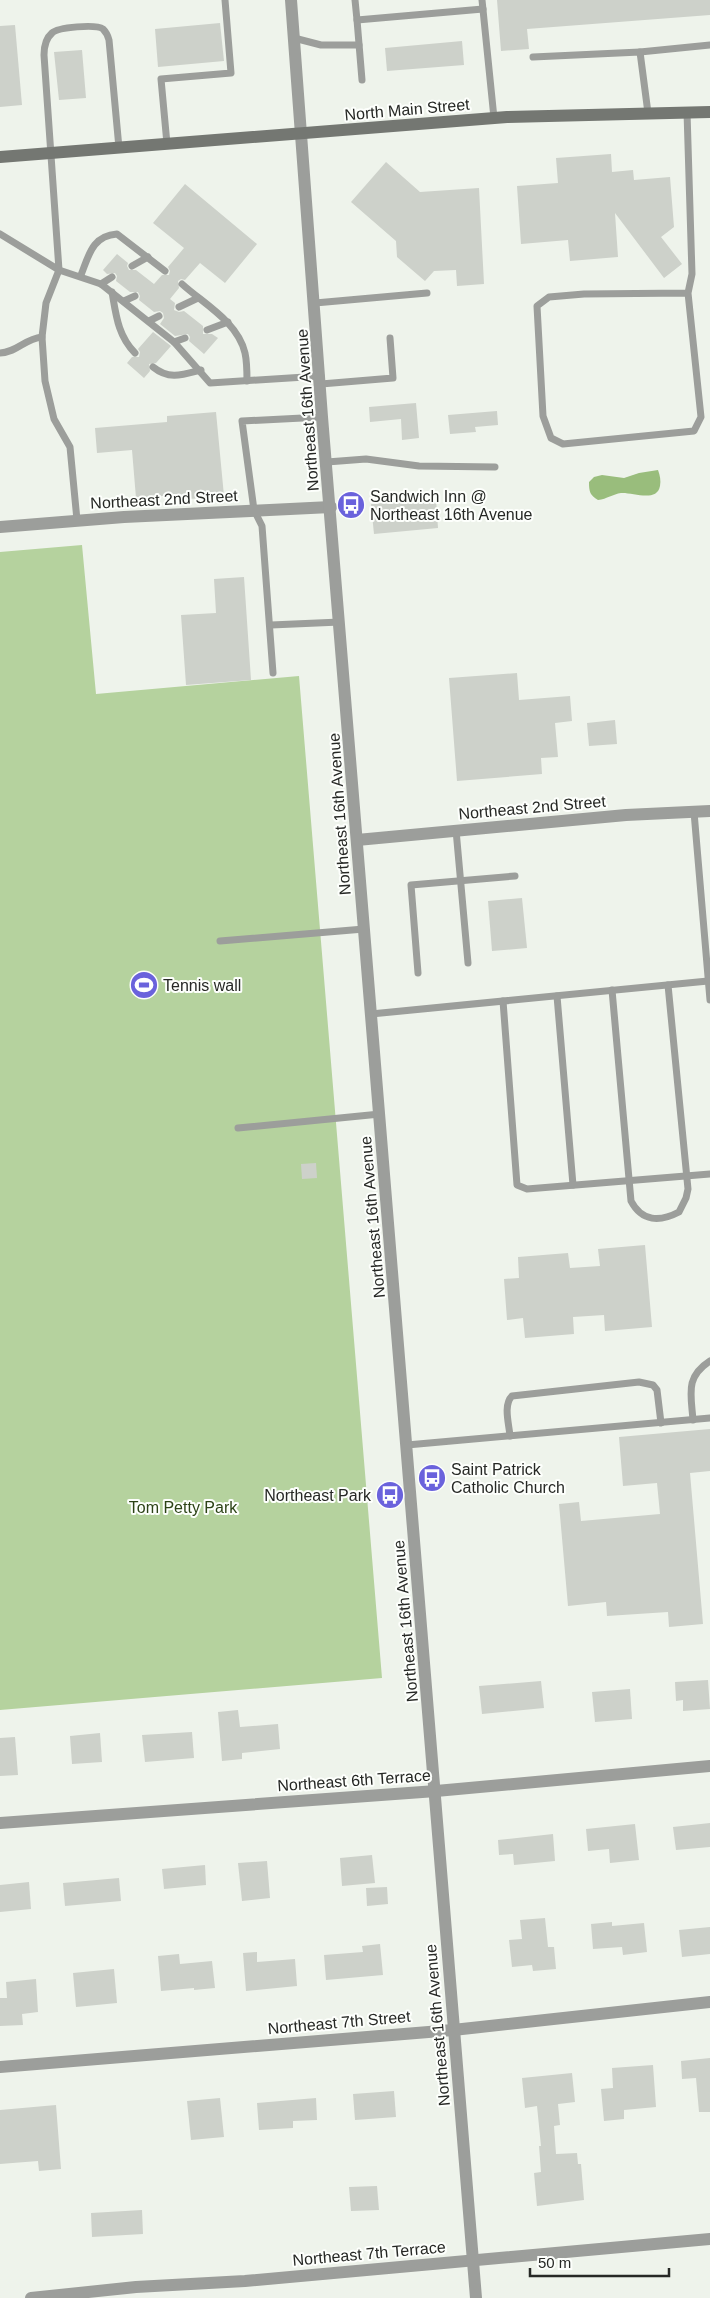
<svg xmlns="http://www.w3.org/2000/svg" width="710" height="2298" font-family="Helvetica,sans-serif">
<style>
.green{fill:#b5d29e}
.water{fill:#99bd7c}
.building{fill:#cdd1ca}
.lines{fill:none;stroke-linecap:round;stroke-linejoin:round}
.service{stroke:#9c9e9b;stroke-width:7}
.minor{stroke:#9c9e9b;stroke-width:12}
.tertiary{stroke:#9c9e9b;stroke-width:12}
.secondary{stroke:#747772;stroke-width:12}
.labels{text-anchor:middle;stroke-width:4;stroke-linejoin:round;paint-order:stroke}
.street-label{font-size:16px;fill:#262825;stroke:#fdfffc}
.poi-label{font-size:16px;fill:#262825;stroke:#fdfffc;text-anchor:start}
.park-label{font-size:16px;fill:#2c4316;stroke:#fdfffc}
</style>
<rect width="100%" height="100%" fill="#eef3eb"/>
<path class="green" d="M 82,545 L 96,694 L 299,676 L 382,1678 L 0,1710 L 0,552 Z"/>
<path class="water" d="M 658,470 C 660,475 661,481 660,486 C 657,503 632,492 621,493 C 613,494 607,499 598,500 C 590,495 589,492 589,482 L 594,477 L 602,475 L 624,478 L 639,473 Z"/>
<g class="building">
<path d="M 497,0 L 710,0 L 710,15 L 527,29 L 529,49 L 501,51 Z"/>
<path d="M 220,23 L 224,61 L 158,67 L 155,29 Z"/>
<path d="M 15,25 L 22,105 L 0,107 L 0,26 Z"/>
<path d="M 462,41 L 464,65 L 387,71 L 385,48 Z"/>
<path d="M 82,50 L 86,98 L 59,100 L 54,52 Z"/>
<path d="M 611,154 L 612,172 L 633,170 L 634,180 L 670,177 L 674,227 L 661,237 L 682,264 L 664,278 L 615,213 L 618,257 L 570,261 L 568,240 L 521,244 L 517,186 L 558,183 L 556,158 Z"/>
<path d="M 386,162 L 420,192 L 479,188 L 484,284 L 457,286 L 456,270 L 434,271 L 425,281 L 397,257 L 396,241 L 351,202 Z"/>
<path d="M 185,184 L 257,244 L 225,283 L 200,263 L 185,280 L 181,279 L 178,281 L 179,288 L 170,299 L 175,303 L 174,310 L 179,312 L 184,311 L 203,326 L 203,334 L 212,334 L 218,338 L 204,354 L 189,341 L 190,337 L 188,334 L 175,336 L 160,324 L 164,318 L 163,313 L 160,311 L 154,312 L 139,300 L 140,296 L 138,292 L 130,292 L 116,281 L 117,276 L 115,273 L 107,274 L 103,270 L 117,254 L 128,263 L 127,266 L 129,270 L 136,270 L 154,284 L 162,275 L 169,275 L 170,271 L 168,267 L 184,248 L 153,223 Z"/>
<path d="M 153,332 L 171,346 L 156,363 L 149,364 L 150,371 L 144,378 L 127,363 L 132,357 L 139,357 L 140,352 L 138,349 Z"/>
<path d="M 416,403 L 419,438 L 402,440 L 401,419 L 370,422 L 369,407 Z"/>
<path d="M 497,411 L 498,425 L 475,427 L 476,432 L 450,434 L 448,415 Z"/>
<path d="M 216,412 L 224,496 L 189,499 L 189,494 L 136,498 L 132,450 L 97,453 L 95,428 L 167,422 L 167,416 Z"/>
<path d="M 436,499 L 438,528 L 374,534 L 371,504 Z"/>
<path d="M 244,577 L 251,680 L 186,685 L 181,615 L 216,613 L 214,579 Z"/>
<path d="M 517,673 L 519,700 L 570,696 L 572,721 L 555,723 L 558,757 L 541,758 L 542,774 L 457,781 L 449,678 Z"/>
<path d="M 615,720 L 617,744 L 589,746 L 587,723 Z"/>
<path d="M 522,898 L 527,948 L 492,951 L 488,901 Z"/>
<path d="M 316,1163 L 317,1178 L 302,1179 L 301,1164 Z"/>
<path d="M 645,1245 L 652,1327 L 605,1331 L 604,1315 L 573,1317 L 574,1334 L 525,1338 L 523,1318 L 507,1320 L 504,1279 L 519,1278 L 518,1257 L 568,1253 L 570,1268 L 600,1266 L 598,1249 Z"/>
<path d="M 710,1429 L 710,1471 L 690,1473 L 703,1624 L 669,1627 L 668,1612 L 607,1616 L 606,1602 L 568,1606 L 559,1504 L 579,1502 L 581,1521 L 660,1514 L 657,1483 L 623,1486 L 619,1437 Z"/>
<path d="M 708,1680 L 710,1709 L 683,1711 L 683,1700 L 676,1701 L 675,1682 Z"/>
<path d="M 541,1681 L 544,1708 L 482,1714 L 479,1686 Z"/>
<path d="M 630,1689 L 632,1719 L 595,1722 L 592,1692 Z"/>
<path d="M 238,1710 L 240,1727 L 278,1724 L 280,1749 L 242,1753 L 242,1759 L 222,1761 L 218,1712 Z"/>
<path d="M 192,1732 L 194,1758 L 145,1762 L 142,1735 Z"/>
<path d="M 100,1733 L 102,1762 L 72,1764 L 70,1736 Z"/>
<path d="M 15,1737 L 18,1775 L 0,1776 L 0,1738 Z"/>
<path d="M 710,1823 L 710,1847 L 676,1850 L 673,1827 Z"/>
<path d="M 635,1824 L 639,1860 L 610,1863 L 609,1849 L 588,1851 L 586,1829 Z"/>
<path d="M 553,1834 L 555,1861 L 514,1865 L 513,1854 L 499,1855 L 498,1840 Z"/>
<path d="M 372,1855 L 375,1883 L 342,1886 L 340,1858 Z"/>
<path d="M 267,1861 L 270,1898 L 242,1901 L 238,1863 Z"/>
<path d="M 205,1865 L 206,1885 L 164,1889 L 162,1869 Z"/>
<path d="M 119,1878 L 121,1901 L 65,1906 L 63,1883 Z"/>
<path d="M 29,1882 L 31,1909 L 0,1912 L 0,1885 Z"/>
<path d="M 387,1887 L 388,1904 L 367,1906 L 366,1888 Z"/>
<path d="M 545,1918 L 548,1947 L 554,1947 L 556,1969 L 533,1971 L 532,1965 L 512,1967 L 509,1940 L 522,1939 L 520,1920 Z"/>
<path d="M 612,1922 L 612,1926 L 644,1923 L 647,1952 L 623,1955 L 622,1947 L 593,1949 L 591,1924 Z"/>
<path d="M 710,1927 L 710,1954 L 682,1957 L 679,1930 Z"/>
<path d="M 380,1944 L 383,1975 L 326,1980 L 324,1955 L 363,1952 L 362,1946 Z"/>
<path d="M 257,1952 L 257,1962 L 295,1959 L 297,1986 L 246,1991 L 243,1953 Z"/>
<path d="M 179,1954 L 180,1964 L 212,1961 L 215,1988 L 194,1990 L 194,1988 L 161,1991 L 158,1956 Z"/>
<path d="M 114,1969 L 117,2003 L 76,2007 L 73,1973 Z"/>
<path d="M 36,1979 L 38,2012 L 22,2014 L 23,2025 L 0,2026 L 0,1998 L 7,1998 L 6,1982 Z"/>
<path d="M 710,2058 L 710,2112 L 699,2112 L 696,2078 L 682,2079 L 681,2061 Z"/>
<path d="M 653,2065 L 656,2107 L 624,2110 L 624,2119 L 604,2121 L 601,2089 L 613,2088 L 612,2068 Z"/>
<path d="M 572,2073 L 575,2102 L 558,2104 L 560,2125 L 554,2126 L 556,2154 L 577,2153 L 578,2164 L 581,2164 L 584,2200 L 537,2206 L 534,2173 L 541,2172 L 539,2146 L 541,2146 L 537,2106 L 525,2108 L 522,2078 Z"/>
<path d="M 394,2091 L 396,2117 L 355,2120 L 353,2094 Z"/>
<path d="M 220,2098 L 224,2137 L 191,2140 L 187,2101 Z"/>
<path d="M 316,2098 L 317,2120 L 293,2121 L 293,2128 L 259,2130 L 257,2103 Z"/>
<path d="M 56,2105 L 61,2169 L 39,2171 L 38,2161 L 0,2164 L 0,2110 Z"/>
<path d="M 377,2186 L 379,2210 L 351,2211 L 349,2187 Z"/>
<path d="M 142,2210 L 143,2234 L 92,2237 L 91,2213 Z"/>
</g>
<g class="lines">
<g class="service">
<path d="M 355,0 L 357,20 L 483,9"/>
<path d="M 482,0 L 494,118"/>
<path d="M 357,20 L 362,80"/>
<path d="M 294,38 L 321,45 L 359,45"/>
<path d="M 640,52 L 710,45"/>
<path d="M 533,57 L 640,52 L 648,113"/>
<path d="M 687,112 L 692,274 L 688,293 L 701,417 L 694,431 L 563,444 L 551,438 L 543,416 L 537,306 L 549,297 L 584,294 L 688,293"/>
<path d="M 167,144 L 161,79 L 231,73 L 225,0"/>
<path d="M 0,234 L 59,270 L 101,284 L 174,342 L 210,383 L 321,376"/>
<path d="M 132,266 L 148,257"/>
<path d="M 81,275 C 89,255 92,236 117,234 L 165,271"/>
<path d="M 101,284 L 112,277"/>
<path d="M 182,284 C 204,304 238,322 245,353 C 247,362 247,372 247,381"/>
<path d="M 112,292 C 116,315 118,336 135,353"/>
<path d="M 124,301 L 135,296"/>
<path d="M 315,303 L 427,293"/>
<path d="M 179,307 L 198,298"/>
<path d="M 149,321 L 159,316"/>
<path d="M 207,330 L 228,322"/>
<path d="M 174,342 L 185,338"/>
<path d="M 0,353 C 18,352 24,339 42,337"/>
<path d="M 153,367 C 169,380 182,375 201,370"/>
<path d="M 321,384 L 393,378 L 390,338"/>
<path d="M 327,462 L 366,459 L 419,466 L 495,467"/>
<path d="M 77,520 L 70,447 L 54,419 L 45,381 L 42,337 L 46,303 L 59,270 L 44,55 C 44,47 45,39 52,33 C 58,27 96,24 103,29 C 106,32 108,36 109,40 L 119,148"/>
<path d="M 271,625 L 340,622"/>
<path d="M 273,673 L 262,526 L 254,510 L 242,421 L 322,417"/>
<path d="M 694,812 L 710,1000"/>
<path d="M 456,830 L 468,963"/>
<path d="M 220,941 L 364,929"/>
<path d="M 418,973 L 411,885 L 515,876"/>
<path d="M 612,990 L 631,1201 C 642,1222 660,1222 679,1212 L 686,1198 L 688,1189 L 668,985"/>
<path d="M 557,996 L 573,1185"/>
<path d="M 503,1001 L 517,1185 L 527,1189 L 710,1174"/>
<path d="M 371,1014 L 708,981"/>
<path d="M 238,1128 L 380,1114"/>
<path d="M 693,1420 C 691,1394 685,1377 710,1361"/>
<path d="M 510,1436 C 509,1424 503,1405 512,1396 L 639,1382 L 653,1385 L 657,1390 L 661,1423"/>
<path d="M 407,1445 L 710,1418"/>
</g>
<g class="minor">
<path d="M 0,527 L 124,517 L 331,507"/>
<path d="M 357,840 L 626,815 L 710,811"/>
<path d="M 0,1823 L 436,1791 L 710,1766"/>
<path d="M 0,2067 L 453,2030 L 710,2002"/>
<path d="M 31,2298 L 136,2287 L 245,2281 L 710,2239"/>
</g>
<path class="tertiary" d="M 291,0 L 322,417 L 476,2298"/>
<path class="secondary" d="M 0,157 L 507,117 L 710,112"/>
</g>
<defs>
<symbol id="bus-disc" viewBox="-11 -11 22 22"><circle r="9.5" fill="#6a62dc" stroke="#fdfffc"/><path d="M-5-6H5V4H4V6H2V4H-2V6H-4V4H-5ZM-3.5-4V0h7V-4ZM-3.5 1.2v1.5H-2V1.2ZM2 1.2v1.5H3.5V1.2Z" fill="#fff"/></symbol>
<symbol id="stadium-disc" viewBox="-11 -11 22 22"><circle r="9.5" fill="#6a62dc" stroke="#fdfffc"/><path d="M0-5a6.5 5 0 1 0 0 10a6.5 5 0 1 0 0-10ZM-3.5-1.8h7v3.6h-7Z" fill="#fff"/></symbol>
</defs>
<g fill-rule="evenodd">
<use href="#bus-disc" x="335" y="489" width="32" height="32"/>
<use href="#stadium-disc" x="128" y="969" width="32" height="32"/>
<use href="#bus-disc" x="416" y="1462" width="32" height="32"/>
<use href="#bus-disc" x="374" y="1479" width="32" height="32"/>
</g>
<g class="labels">
<g class="street-label">
<text transform="translate(407 109) rotate(-5)" y="6">North Main Street</text>
<text transform="translate(307 410) rotate(-94)" y="6">Northeast 16th Avenue</text>
<text transform="translate(164 499) rotate(-3)" y="6">Northeast 2nd Street</text>
<text transform="translate(532 807) rotate(-5)" y="6">Northeast 2nd Street</text>
<text transform="translate(339 814) rotate(-94)" y="6">Northeast 16th Avenue</text>
<text transform="translate(372 1217) rotate(-95)" y="6">Northeast 16th Avenue</text>
<text transform="translate(405 1621) rotate(-95)" y="6">Northeast 16th Avenue</text>
<text transform="translate(354 1780) rotate(-4)" y="6">Northeast 6th Terrace</text>
<text transform="translate(339 2022) rotate(-5)" y="6">Northeast 7th Street</text>
<text transform="translate(437 2025) rotate(-95)" y="6">Northeast 16th Avenue</text>
<text transform="translate(369 2253) rotate(-5)" y="6">Northeast 7th Terrace</text>
</g>
<g class="poi-label">
<text x="370" y="502">Sandwich Inn @<tspan x="370" dy="18">Northeast 16th Avenue</tspan></text>
<text x="163" y="991">Tennis wall</text>
<text x="451" y="1475">Saint Patrick<tspan x="451" dy="18">Catholic Church</tspan></text>
<text x="371" y="1501" text-anchor="end">Northeast Park</text>
</g>
<g class="park-label">
<text x="183" y="1513">Tom Petty Park</text>
</g>
</g>
<path d="M530 2268v8h139v-8" fill="none" stroke="#262825" stroke-width="2.5"/>
<text x="538" y="2268" font-size="15" fill="#262825" stroke="#fdfffc" stroke-width="4" paint-order="stroke">50 m</text>
</svg>
